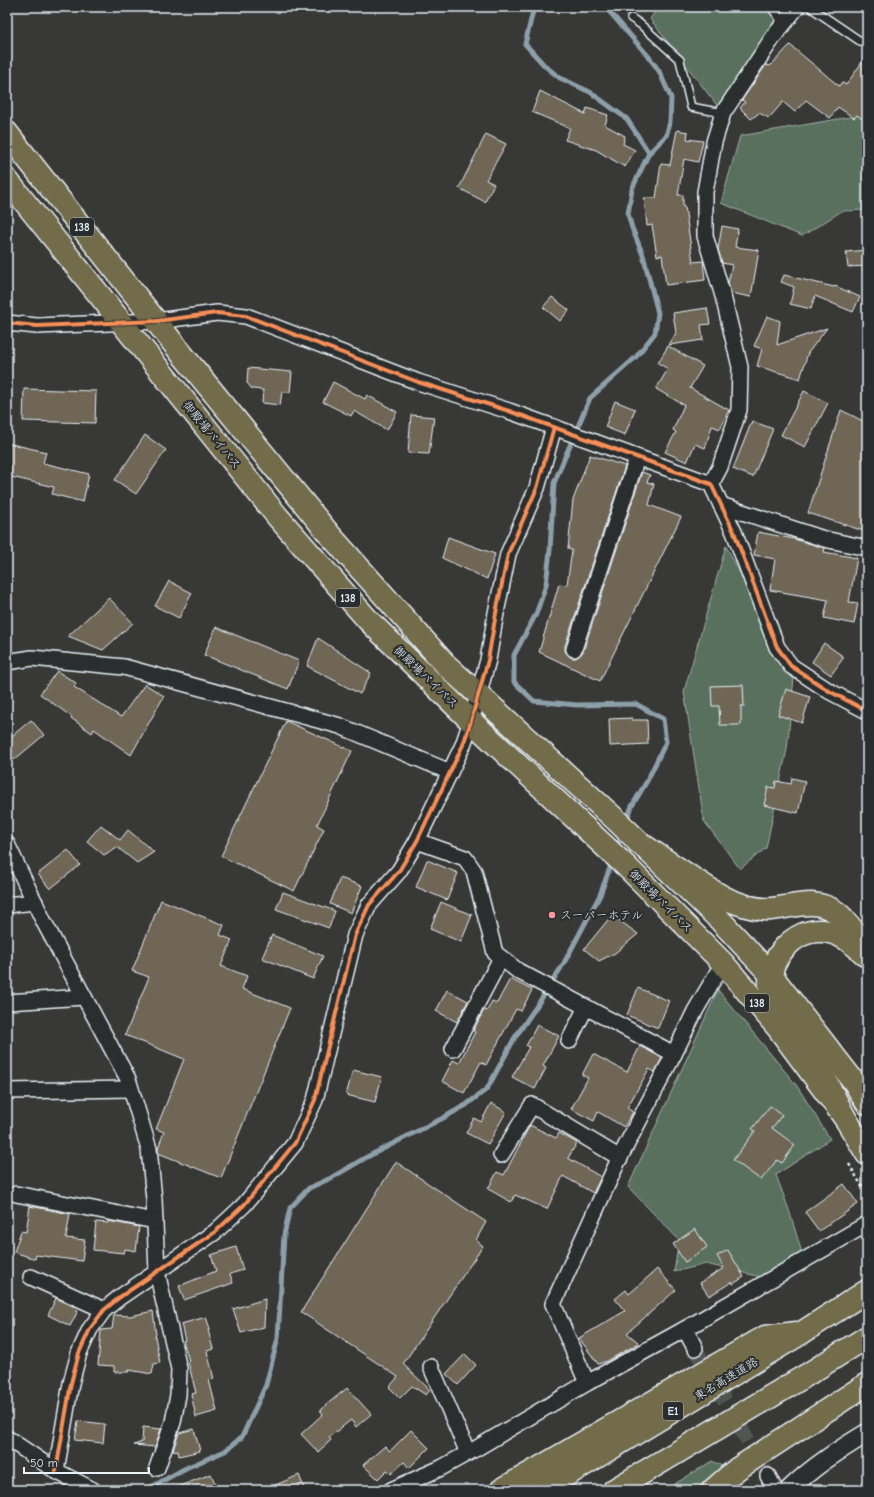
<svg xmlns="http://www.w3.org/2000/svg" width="874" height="1497" font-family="'Comic Neue','Klee One',sans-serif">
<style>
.green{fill:#58705d;stroke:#a0b0aa}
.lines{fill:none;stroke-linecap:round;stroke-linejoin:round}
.stream{stroke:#8d9fa9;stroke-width:5}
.building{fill:#6f6657;stroke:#e8f1f8}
.minor-tunnel{stroke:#525453;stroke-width:15;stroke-dasharray:15 8;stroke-linecap:butt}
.service-casing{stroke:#e8f1f8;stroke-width:10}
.minor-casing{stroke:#e8f1f8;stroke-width:18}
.tertiary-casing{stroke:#e8f1f8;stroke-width:21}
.trunk-casing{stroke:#e8f1f8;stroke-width:25}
.motorway-casing{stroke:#e8f1f8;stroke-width:25}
.path{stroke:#e8f1f8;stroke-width:2.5;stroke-dasharray:3 3;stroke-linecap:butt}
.service{stroke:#2a2d2e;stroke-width:7}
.minor{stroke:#2a2d2e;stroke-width:15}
.tertiary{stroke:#2a2d2e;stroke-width:18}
.trunk{stroke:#726c4b;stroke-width:22}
.motorway{stroke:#726c4b;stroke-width:22}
.cycleway-casing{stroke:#2a2d2e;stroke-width:6}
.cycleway{stroke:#f78f57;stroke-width:4}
.poi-dot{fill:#ff9aa2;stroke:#2a2d2e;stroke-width:1.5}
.labels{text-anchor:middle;stroke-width:4;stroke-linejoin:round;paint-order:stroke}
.shield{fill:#2a2d2e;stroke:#afb6bb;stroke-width:1}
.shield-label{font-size:11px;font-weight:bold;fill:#e8f1f8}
.street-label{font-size:12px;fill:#e8f1f8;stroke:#2a2d2e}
.poi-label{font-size:12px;fill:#e8f1f8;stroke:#2a2d2e;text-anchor:start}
</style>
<rect width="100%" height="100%" fill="#383836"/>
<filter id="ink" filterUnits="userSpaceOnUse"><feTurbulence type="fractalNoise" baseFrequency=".025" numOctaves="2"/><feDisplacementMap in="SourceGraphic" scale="8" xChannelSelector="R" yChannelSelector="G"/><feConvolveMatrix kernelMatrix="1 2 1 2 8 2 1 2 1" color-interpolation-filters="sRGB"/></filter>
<g filter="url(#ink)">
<g class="green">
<path d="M 658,7 L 782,7 L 723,113 L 650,19 Z"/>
<path d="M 867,114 L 867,210 L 842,211 L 802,236 L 721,203 L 740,136 Z"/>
<path d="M 726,546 L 794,678 L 787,749 L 766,848 L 740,869 L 704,821 L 684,691 Z"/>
<path d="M 718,990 L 797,1086 L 830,1139 L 776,1175 L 789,1210 L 802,1253 L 761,1277 L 706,1264 L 674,1272 L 679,1240 L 628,1187 Z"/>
<path d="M 712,1461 L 722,1466 L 699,1490 L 665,1490 Z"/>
</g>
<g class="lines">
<g class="stream">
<path d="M 534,7 L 525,44 L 545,66 L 560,78 L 590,92 L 627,119 L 649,153"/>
<path d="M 604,7 L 609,11 L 649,57 L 659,71 L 671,98 L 670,122 L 666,136 L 649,153 L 632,189 L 628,214 L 632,228 L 643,255 L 658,313 L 655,333 L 636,357 L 590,398 L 554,483 L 550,550 L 546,585 L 536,614 L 514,655 L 514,682 L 534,701 L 577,705 L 636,704 L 663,719 L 666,742 L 647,781 L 632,806 L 626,822"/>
<path d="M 616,850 L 622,833"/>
<path d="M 146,1490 L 186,1468 L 225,1451 L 242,1437 L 266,1385 L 278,1338 L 284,1235 L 290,1208 L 309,1188 L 331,1178 L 365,1158 L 443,1118 L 466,1105 L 487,1089 L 514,1039 L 538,1004 L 564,963 L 600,895 L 612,862"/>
</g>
</g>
<g class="building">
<path d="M 790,45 L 839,86 L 842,82 L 846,85 L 867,55 L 867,123 L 857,115 L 854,118 L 838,107 L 830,118 L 806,100 L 795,112 L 783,102 L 769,118 L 759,113 L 751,119 L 740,108 L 745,102 L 742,100 L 766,65 L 770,66 Z"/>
<path d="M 540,91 L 585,114 L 587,108 L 608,115 L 605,125 L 625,136 L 623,144 L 635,150 L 625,167 L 596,150 L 565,140 L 570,128 L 532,112 Z"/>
<path d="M 677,130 L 688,132 L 687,139 L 703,141 L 698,162 L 684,159 L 678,195 L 683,195 L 683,207 L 685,207 L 693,262 L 703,261 L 705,280 L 666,285 L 662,255 L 657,256 L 652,225 L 647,226 L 644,198 L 656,198 L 661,164 L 670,165 Z"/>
<path d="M 486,134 L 506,144 L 486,180 L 494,184 L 485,202 L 459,188 Z"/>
<path d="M 722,226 L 738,229 L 735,247 L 759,250 L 751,297 L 731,293 L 728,283 L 732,265 L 722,263 L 718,249 Z"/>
<path d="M 867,250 L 867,266 L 848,267 L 846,252 Z"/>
<path d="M 784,275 L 834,287 L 835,286 L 860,297 L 853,312 L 815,296 L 811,309 L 790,304 L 794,287 L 781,282 Z"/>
<path d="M 552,297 L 569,310 L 560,321 L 543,307 Z"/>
<path d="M 707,308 L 710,324 L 701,325 L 703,340 L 669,345 L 676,333 L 673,313 Z"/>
<path d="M 767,316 L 780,321 L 777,345 L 827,328 L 808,353 L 800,379 L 757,366 L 762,349 L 754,346 Z"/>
<path d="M 668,346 L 703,366 L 690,388 L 729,410 L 720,429 L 712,426 L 705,448 L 695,444 L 687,462 L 665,452 L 676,432 L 673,430 L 684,405 L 656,389 L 668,369 L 658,363 Z"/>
<path d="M 248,368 L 292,372 L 290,392 L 282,392 L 280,405 L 262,403 L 263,390 L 252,389 L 247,383 Z"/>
<path d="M 333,382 L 365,399 L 367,395 L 397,412 L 387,430 L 354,411 L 351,416 L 323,402 Z"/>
<path d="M 24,389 L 96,391 L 95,423 L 23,421 Z"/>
<path d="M 804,391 L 828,403 L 805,447 L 781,435 Z"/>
<path d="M 615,401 L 635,409 L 625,435 L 605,427 Z"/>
<path d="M 841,410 L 867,423 L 867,532 L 808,513 Z"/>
<path d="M 411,415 L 434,417 L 429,454 L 408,453 Z"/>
<path d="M 752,421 L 773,429 L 753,477 L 733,469 Z"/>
<path d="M 145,435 L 166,450 L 136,494 L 115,480 Z"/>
<path d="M 7,443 L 46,452 L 43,463 L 89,474 L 83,502 L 52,494 L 54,487 L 7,476 Z"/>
<path d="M 590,455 L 625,466 L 565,646 L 565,651 L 568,655 L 572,658 L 576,658 L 580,655 L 583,652 L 642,472 L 650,475 L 647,482 L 654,484 L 649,505 L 681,517 L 600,681 L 539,652 L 559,584 L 567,585 L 572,550 L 568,549 L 573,500 Z"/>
<path d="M 758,532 L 794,539 L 825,548 L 824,552 L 857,558 L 849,602 L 858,603 L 854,624 L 824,618 L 828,600 L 770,590 L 775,559 L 754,555 Z"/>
<path d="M 448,537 L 495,554 L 487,579 L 442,558 Z"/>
<path d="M 169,581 L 192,593 L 179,618 L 155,606 Z"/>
<path d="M 109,598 L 133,623 L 103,650 L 68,636 Z"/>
<path d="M 216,627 L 299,661 L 288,689 L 204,655 Z"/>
<path d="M 318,638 L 371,673 L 360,694 L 307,666 Z"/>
<path d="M 824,643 L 844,657 L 831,675 L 812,662 Z"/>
<path d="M 57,671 L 76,683 L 74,687 L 121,717 L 145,684 L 164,696 L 131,755 L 94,729 L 92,733 L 71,718 L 72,717 L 40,694 Z"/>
<path d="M 743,685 L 744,706 L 741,706 L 741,725 L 720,725 L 719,706 L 712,706 L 711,686 Z"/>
<path d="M 786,689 L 810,697 L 802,723 L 778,715 Z"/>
<path d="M 632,718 L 632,720 L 647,720 L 648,744 L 610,746 L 609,719 Z"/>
<path d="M 31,720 L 44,735 L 14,760 L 7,751 L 7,740 Z"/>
<path d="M 286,721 L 352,751 L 317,825 L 324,829 L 294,891 L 221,856 Z"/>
<path d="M 792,778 L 805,781 L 798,813 L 764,805 L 768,787 L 775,788 L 776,781 L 791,784 Z"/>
<path d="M 101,825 L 120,840 L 128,830 L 154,852 L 137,863 L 117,847 L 104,855 L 87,841 Z"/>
<path d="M 68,850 L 80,865 L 50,889 L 38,874 Z"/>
<path d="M 427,860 L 458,873 L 447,900 L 416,887 Z"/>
<path d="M 340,878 L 362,886 L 351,913 L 330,904 Z"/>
<path d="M 283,892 L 335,911 L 329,928 L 276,909 Z"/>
<path d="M 161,900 L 224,925 L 220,935 L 232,940 L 221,966 L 247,976 L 242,989 L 290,1008 L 221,1178 L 158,1153 L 158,1148 L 164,1132 L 156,1129 L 184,1059 L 125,1035 L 149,977 L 132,971 Z"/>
<path d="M 441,902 L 472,915 L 461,942 L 430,929 Z"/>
<path d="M 612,915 L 638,934 L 615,953 L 599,961 L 584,949 Z"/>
<path d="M 272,935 L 323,956 L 313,979 L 262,958 Z"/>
<path d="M 510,979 L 532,990 L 521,1011 L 516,1009 L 486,1065 L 481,1062 L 464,1093 L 442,1081 L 453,1060 L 459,1063 L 475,1032 L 473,1031 L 484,1010 L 487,1011 L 492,1001 L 497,1003 Z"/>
<path d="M 638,988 L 669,1001 L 658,1028 L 627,1015 Z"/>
<path d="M 447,990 L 468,1001 L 457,1022 L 436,1011 Z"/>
<path d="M 537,1025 L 559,1036 L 543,1066 L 546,1068 L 535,1089 L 512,1077 L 529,1047 L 526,1046 Z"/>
<path d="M 640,1046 L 662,1058 L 655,1072 L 649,1069 L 627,1108 L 633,1112 L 624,1127 L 598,1112 L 594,1121 L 571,1109 L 588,1078 L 582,1075 L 593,1054 L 627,1072 Z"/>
<path d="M 353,1070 L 382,1077 L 375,1102 L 346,1095 Z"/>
<path d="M 491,1103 L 506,1112 L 488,1144 L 466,1133 L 474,1118 L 481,1122 Z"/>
<path d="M 770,1106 L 782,1115 L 772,1128 L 795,1145 L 782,1163 L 777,1160 L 761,1180 L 733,1160 L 755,1131 L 752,1129 Z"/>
<path d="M 530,1125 L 556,1138 L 559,1133 L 577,1143 L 568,1158 L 601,1177 L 593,1193 L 563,1176 L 547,1209 L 515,1195 L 511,1202 L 488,1189 L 497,1172 L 504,1175 Z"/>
<path d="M 396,1162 L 486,1222 L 476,1240 L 483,1246 L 403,1364 L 430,1390 L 426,1395 L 412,1386 L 400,1398 L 389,1387 L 398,1377 L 301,1312 Z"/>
<path d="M 844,1184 L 858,1204 L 819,1231 L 805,1212 Z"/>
<path d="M 30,1206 L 70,1214 L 66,1238 L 85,1240 L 82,1261 L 36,1255 L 35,1259 L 14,1252 L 21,1231 L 26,1232 Z"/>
<path d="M 108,1221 L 139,1227 L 136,1251 L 125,1249 L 124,1253 L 93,1250 L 96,1222 L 108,1223 Z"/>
<path d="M 695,1229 L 707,1247 L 685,1262 L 673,1244 Z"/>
<path d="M 236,1247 L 243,1270 L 230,1274 L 233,1283 L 184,1300 L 179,1286 L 216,1271 L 211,1255 Z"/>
<path d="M 728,1250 L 744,1277 L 733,1284 L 732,1282 L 709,1296 L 700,1283 L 724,1268 L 717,1256 Z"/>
<path d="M 657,1269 L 676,1290 L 627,1333 L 639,1343 L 607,1361 L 598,1364 L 579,1338 L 625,1311 L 615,1299 L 626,1290 L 629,1294 Z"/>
<path d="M 56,1298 L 75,1307 L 74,1309 L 78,1311 L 70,1326 L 48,1315 Z"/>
<path d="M 265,1299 L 264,1327 L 241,1333 L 233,1309 Z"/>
<path d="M 153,1311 L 156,1335 L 155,1336 L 160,1363 L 154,1364 L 152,1374 L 129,1370 L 129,1372 L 114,1372 L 114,1366 L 98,1365 L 101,1330 L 112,1329 L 114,1315 L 130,1316 Z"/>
<path d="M 206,1317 L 210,1329 L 208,1330 L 213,1349 L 207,1351 L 214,1379 L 209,1380 L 217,1411 L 196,1417 L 191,1394 L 196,1393 L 188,1362 L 189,1361 L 183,1341 L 185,1340 L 181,1324 Z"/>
<path d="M 465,1354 L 476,1365 L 458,1385 L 446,1374 Z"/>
<path d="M 347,1388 L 371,1414 L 356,1427 L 351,1420 L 329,1437 L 331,1440 L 318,1452 L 301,1434 L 323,1414 L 320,1410 Z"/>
<path d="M 78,1421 L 105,1424 L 103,1443 L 75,1440 Z"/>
<path d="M 143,1427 L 161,1429 L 155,1447 L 134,1445 L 142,1442 Z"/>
<path d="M 194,1429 L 200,1451 L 179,1456 L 178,1451 L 173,1450 L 179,1433 Z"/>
<path d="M 411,1430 L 429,1448 L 409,1468 L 404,1462 L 391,1474 L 387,1470 L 378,1479 L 363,1465 L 385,1446 L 390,1451 Z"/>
<path d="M 211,1474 L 218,1490 L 172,1490 L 172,1489 Z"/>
<path d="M 299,1475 L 305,1490 L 264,1490 Z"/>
</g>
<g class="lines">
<path class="minor-tunnel" d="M 695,1348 L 768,1476"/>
<defs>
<g id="service">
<path d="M 771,7 L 784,24"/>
<path d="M 810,7 L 860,41"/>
<path d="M 631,18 L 640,24 L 680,60 L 691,107 L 723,113"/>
</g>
<g id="minor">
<path d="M 7,323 L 37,326 L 157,321 L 217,313 L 246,316 L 418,382 L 509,411 L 711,484 L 734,532 L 777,647 L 791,666 L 829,691 L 867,711"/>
<path d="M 711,484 L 720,467 L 739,410 L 740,367 L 723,296 L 705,236 L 705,192 L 714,142 L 723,113 L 774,36 L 797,7"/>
<path d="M 721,505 L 824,539 L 867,548"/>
<path d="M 574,649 L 637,458"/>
<path d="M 7,662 L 32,658 L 124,667 L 340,726 L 450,772"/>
<path d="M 417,841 L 465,858 L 474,871 L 495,953 L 518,971 L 674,1054"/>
<path d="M 7,844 L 44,922 L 128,1079 L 149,1149 L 154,1199 L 157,1272 L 179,1369 L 178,1395 L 173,1422 L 157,1468"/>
<path d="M 7,905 L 35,902"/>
<path d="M 7,1002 L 84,997"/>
<path d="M 569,1041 L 586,1007"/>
<path d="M 453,1049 L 501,958"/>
<path d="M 7,1091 L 131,1089"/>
<path d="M 501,1155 L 532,1105 L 620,1158"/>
<path d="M 16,1194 L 155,1221"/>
<path d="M 31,1277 L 104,1310"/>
<path d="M 685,1329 L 695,1348"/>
<path d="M 431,1367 L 468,1453"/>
<path d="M 587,1383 L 553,1304 L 618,1161 L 674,1054 L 695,1011 L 723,963"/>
<path d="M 7,1438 L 56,1471 L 93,1490"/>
<path d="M 56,1471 L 71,1383 L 79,1353 L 90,1329 L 104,1310 L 120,1297 L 215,1232 L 244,1205 L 295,1143 L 315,1100 L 355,935 L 369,905 L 399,871 L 417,841 L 463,745 L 471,721 L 488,660 L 496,613 L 508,554 L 537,488 L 554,427"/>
<path d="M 768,1476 L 775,1490"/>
<path d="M 391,1490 L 441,1468 L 477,1448 L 587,1383 L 685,1329 L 867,1224"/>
</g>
<path id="tertiary" d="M 789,1490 C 812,1467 839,1450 867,1433"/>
<g id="trunk">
<path d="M 7,133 L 181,353 L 329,534 L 446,665 L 615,819 L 719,919 L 771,975 L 855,1083 L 867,1103"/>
<path d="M 7,180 L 277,516 L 368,620 L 471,721 L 627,867 L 723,963 L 778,1028 L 845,1118 L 867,1154"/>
</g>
<g id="motorway">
<path d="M 638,842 C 656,854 674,866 692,878 C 707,887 721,898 737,903 C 748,907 760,910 771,909 C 794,907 814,897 836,912 C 847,920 855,934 864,944"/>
<path d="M 845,1118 L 813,1056 L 775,1003 C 772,997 770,991 770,985 C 769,958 794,929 822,931 C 841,932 854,944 867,956"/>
<path d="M 501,1490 L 765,1337 L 796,1333"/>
<path d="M 542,1490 L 803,1332 L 867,1291"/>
<path d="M 614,1490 L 805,1376 L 867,1337"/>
<path d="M 713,1490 L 737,1469 L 867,1384"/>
</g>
</defs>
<use href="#service" class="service-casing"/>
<use href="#minor" class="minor-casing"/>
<use href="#tertiary" class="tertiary-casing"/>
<use href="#trunk" class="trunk-casing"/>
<use href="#motorway" class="motorway-casing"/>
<path class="path" d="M 849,1164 L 867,1195"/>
<use href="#service" class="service"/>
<use href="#minor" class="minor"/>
<use href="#tertiary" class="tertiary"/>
<use href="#trunk" class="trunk"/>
<use href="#motorway" class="motorway"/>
<defs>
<g id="cycleway">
<path d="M 7,323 L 37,326 L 157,321 L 217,313 L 246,316 L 418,382 L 509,411 L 711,484 L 734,532 L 777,647 L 791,666 L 829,691 L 867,711"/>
<path d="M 56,1471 L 71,1383 L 79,1353 L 90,1329 L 104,1310 L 120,1297 L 215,1232 L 244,1205 L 295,1143 L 315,1100 L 355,935 L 369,905 L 399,871 L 417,841 L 463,745 L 471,721 L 488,660 L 496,613 L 508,554 L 537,488 L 554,427"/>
</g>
</defs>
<use href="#cycleway" class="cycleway-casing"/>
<use href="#cycleway" class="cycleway"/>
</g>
</g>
<circle class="poi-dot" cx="552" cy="915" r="4"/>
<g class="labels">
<g class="shield">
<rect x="70" y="218" width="24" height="18" rx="3"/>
<rect x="336" y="589" width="24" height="18" rx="3"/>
<rect x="745" y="994" width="24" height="18" rx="3"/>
<rect x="663" y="1402" width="20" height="18" rx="3"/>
</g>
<g class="shield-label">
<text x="82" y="231">138</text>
<text x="348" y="602">138</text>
<text x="757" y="1007">138</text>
<text x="673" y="1415">E1</text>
</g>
<g class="street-label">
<text transform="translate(212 435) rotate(51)" y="4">御殿場バイパス</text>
<text transform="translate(426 677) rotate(44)" y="4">御殿場バイパス</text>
<text transform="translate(661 901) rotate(45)" y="4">御殿場バイパス</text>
<text transform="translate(726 1379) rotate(-31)" y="4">東名高速道路</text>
</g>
<g class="poi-label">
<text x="560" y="919">スーパーホテル</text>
</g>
</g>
<rect width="874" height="1497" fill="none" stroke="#2a2d2e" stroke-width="24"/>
<rect x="12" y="12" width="850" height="1473" fill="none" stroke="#e8f1f8" stroke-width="1.5" filter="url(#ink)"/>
<path d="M24 1467v6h125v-6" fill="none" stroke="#e8f1f8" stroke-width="2"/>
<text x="30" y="1467" font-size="12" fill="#e8f1f8" stroke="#2a2d2e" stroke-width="3" paint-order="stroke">50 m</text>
</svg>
